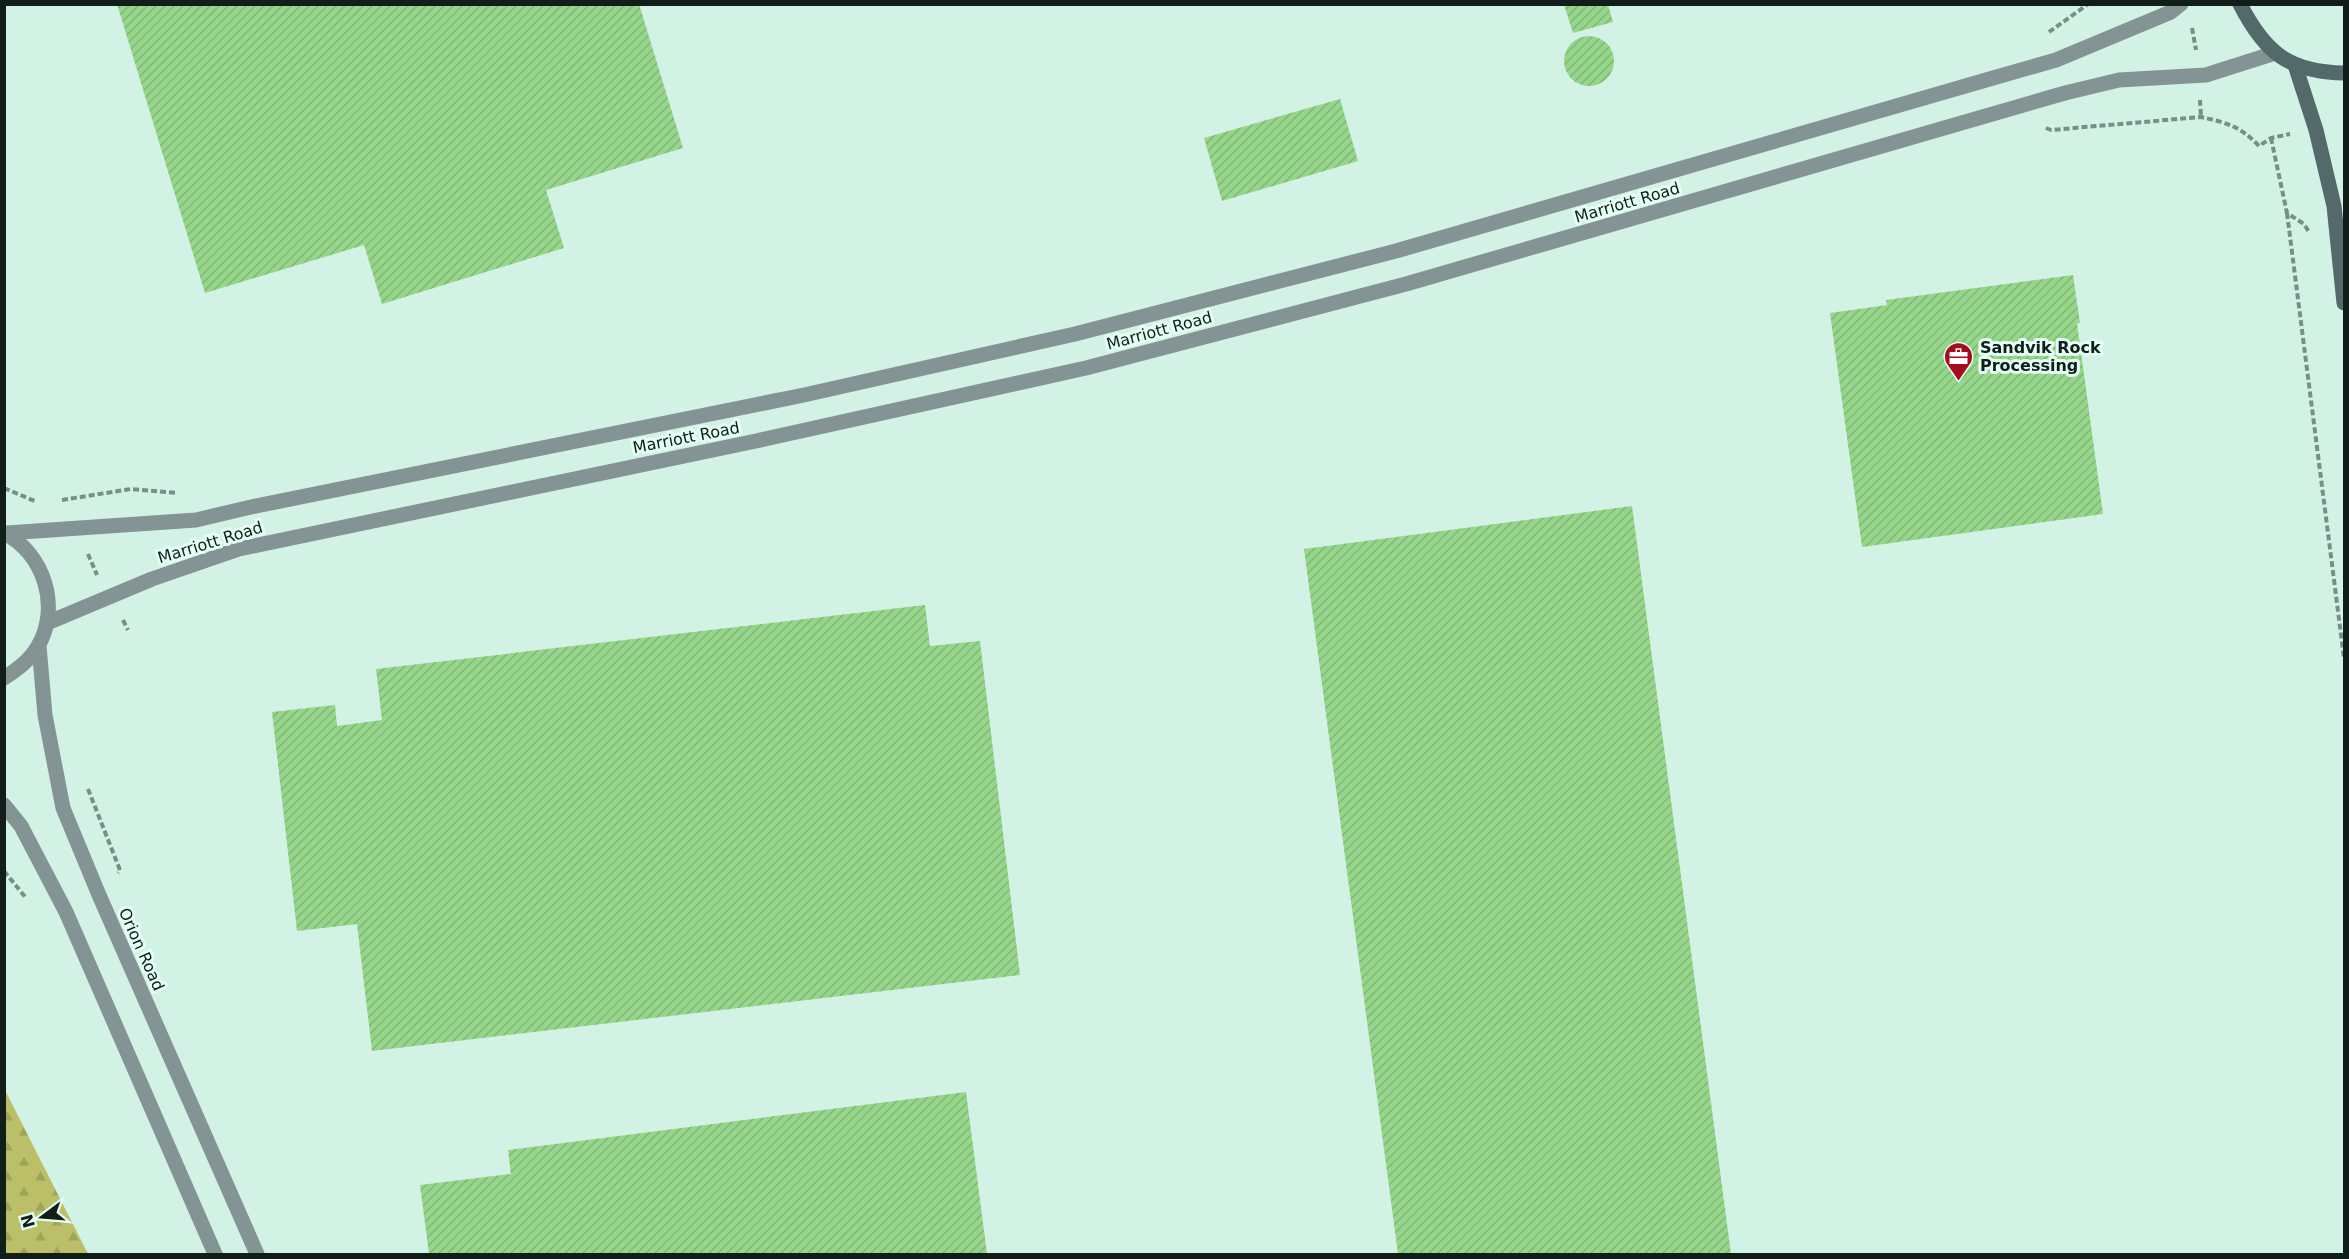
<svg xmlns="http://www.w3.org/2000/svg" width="2349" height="1259" font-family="'DejaVu Sans',sans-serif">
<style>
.forest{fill:url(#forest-firs)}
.building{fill:url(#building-hatch)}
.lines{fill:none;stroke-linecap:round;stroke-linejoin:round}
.path{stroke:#788f86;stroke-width:4;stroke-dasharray:6 3;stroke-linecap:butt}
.minor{stroke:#849393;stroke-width:15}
.secondary{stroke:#546a6a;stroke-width:15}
.labels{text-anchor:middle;stroke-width:6;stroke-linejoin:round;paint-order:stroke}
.street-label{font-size:16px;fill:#111d19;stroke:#e4fef3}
.poi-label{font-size:16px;font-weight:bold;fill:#111d19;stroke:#e4fef3;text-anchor:start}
</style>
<defs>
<pattern id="forest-firs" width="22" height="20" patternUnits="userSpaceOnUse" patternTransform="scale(1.5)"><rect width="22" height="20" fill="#babf68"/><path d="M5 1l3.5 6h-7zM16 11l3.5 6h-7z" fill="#9fa45a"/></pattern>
<pattern id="building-hatch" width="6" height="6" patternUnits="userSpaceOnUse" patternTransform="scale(1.5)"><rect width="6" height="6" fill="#96d68a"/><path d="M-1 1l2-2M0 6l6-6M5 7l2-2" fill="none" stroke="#80b776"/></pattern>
</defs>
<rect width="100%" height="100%" fill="#d2f2e5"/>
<path class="forest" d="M 5,1090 L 88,1254 L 5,1254 Z"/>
<g class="building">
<path d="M 117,4 L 639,4 L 683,148 L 546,190 L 564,248 L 382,304 L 364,245 L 205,293 Z"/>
<path d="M 1564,5 L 1608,5 L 1613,22 L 1573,33 Z"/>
<circle cx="1589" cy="61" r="25"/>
<path d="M 1340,99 L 1358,161 L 1222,201 L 1204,138 Z"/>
<path d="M 2073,275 L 2080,323 L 2077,323 L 2103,514 L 1862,547 L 1830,313 L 1887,305 L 1886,300 Z"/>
<path d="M 1632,506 L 1731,1254 L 1398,1254 L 1304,549 Z"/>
<path d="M 925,605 L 930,646 L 980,641 L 1020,975 L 372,1051 L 357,924 L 297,931 L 272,712 L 335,705 L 337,726 L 382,720 L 376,669 Z"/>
<path d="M 966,1092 L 987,1254 L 429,1254 L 420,1185 L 511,1174 L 508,1150 Z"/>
</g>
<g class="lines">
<g class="path">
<path d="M 2192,28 L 2196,50"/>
<path d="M 2049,32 L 2088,4"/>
<path d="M 2200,100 L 2201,117"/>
<path d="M 2046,128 L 2051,130 L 2201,117 C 2227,123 2240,126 2259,146 L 2271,138 L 2290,134"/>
<path d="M 2271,138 L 2287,213 L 2304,224 L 2309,232"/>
<path d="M 2287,213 L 2344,658"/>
<path d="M 4,488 L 37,502"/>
<path d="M 62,500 L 131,489 L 177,493"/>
<path d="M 88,554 L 97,575"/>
<path d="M 123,620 L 128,630"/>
<path d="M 88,789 L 120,870 L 118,873"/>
<path d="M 4,871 L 26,898"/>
</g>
<g class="minor">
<path d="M 4,533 C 44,553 61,607 38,646 C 30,660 18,669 4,678"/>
<path d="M 7,533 L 196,520 L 251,507 L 804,395 L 1075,334 L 1396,251 L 1993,78 L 2056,60 L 2171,12 L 2181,4"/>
<path d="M 47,623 L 152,579 L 239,549 L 756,441 L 1086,368 L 1406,284 L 2065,93 L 2119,80 L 2206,75 L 2275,53"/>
<path d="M 39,646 L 45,715 L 63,808 L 99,895 L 257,1254"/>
<path d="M 4,805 L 21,826 L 66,912 L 215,1254"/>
</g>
<g class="secondary">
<path d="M 2240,4 C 2265,53 2289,72 2344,73"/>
<path d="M 2295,65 L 2316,130 L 2334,206 L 2344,303"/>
</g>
</g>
<defs>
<symbol id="office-pin" viewBox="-11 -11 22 30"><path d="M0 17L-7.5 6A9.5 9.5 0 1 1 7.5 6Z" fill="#a50d1e" stroke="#e4fef3"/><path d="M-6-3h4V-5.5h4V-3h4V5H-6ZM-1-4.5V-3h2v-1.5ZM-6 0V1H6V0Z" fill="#fff"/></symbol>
</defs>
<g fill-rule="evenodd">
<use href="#office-pin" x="1942" y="340" width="33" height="45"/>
</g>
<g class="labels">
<g class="street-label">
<text transform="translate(1627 202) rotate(-16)" y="6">Marriott Road</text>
<text transform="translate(1159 330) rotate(-15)" y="6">Marriott Road</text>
<text transform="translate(686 437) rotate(-11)" y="6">Marriott Road</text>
<text transform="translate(210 542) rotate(-17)" y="6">Marriott Road</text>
<text transform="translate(142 949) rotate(66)" y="6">Orion Road</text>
</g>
<g class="poi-label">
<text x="1980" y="353">Sandvik Rock<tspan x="1980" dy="18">Processing</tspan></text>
</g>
</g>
<rect width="2349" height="1259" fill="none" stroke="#111d19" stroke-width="12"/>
<g transform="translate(42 1217) rotate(254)" stroke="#e4fef3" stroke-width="4.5" paint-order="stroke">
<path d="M0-4.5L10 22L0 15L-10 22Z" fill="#111d19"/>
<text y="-9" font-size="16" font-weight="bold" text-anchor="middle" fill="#111d19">N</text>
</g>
</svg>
